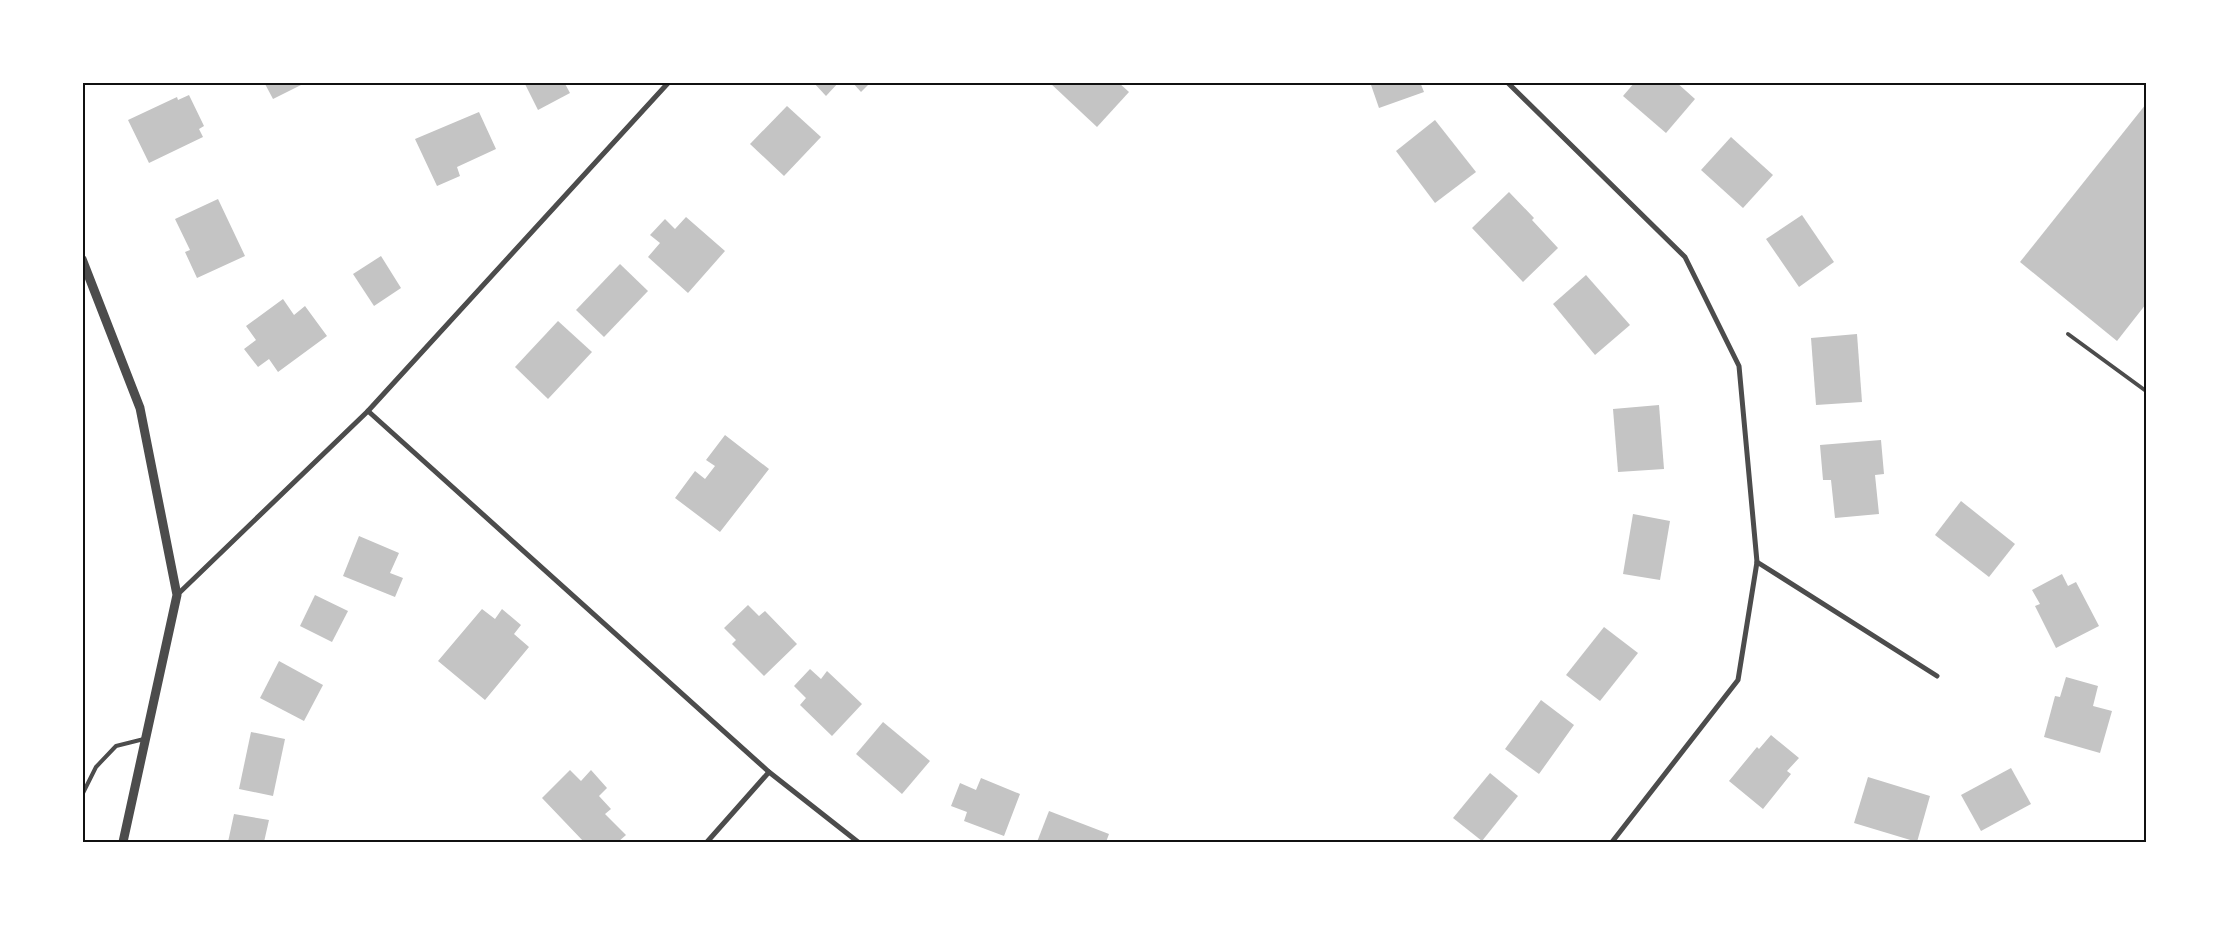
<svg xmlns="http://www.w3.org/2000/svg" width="2229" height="925" font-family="Manrope,sans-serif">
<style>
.building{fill:#c4c4c4}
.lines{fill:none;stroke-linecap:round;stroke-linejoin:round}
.service{stroke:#4c4c4c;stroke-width:4}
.minor{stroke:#4c4c4c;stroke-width:5}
.tertiary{stroke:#4c4c4c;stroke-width:9}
.neatline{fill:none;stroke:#111;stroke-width:2}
</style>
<rect width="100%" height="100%" fill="#fff"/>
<g class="building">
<path d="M 264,82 L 307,82 L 273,99 Z"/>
<path d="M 524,82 L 564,82 L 570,93 L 538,110 Z"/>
<path d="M 813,82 L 839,82 L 826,96 Z"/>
<path d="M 852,82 L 871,82 L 861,92 Z"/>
<path d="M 1049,82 L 1118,82 L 1129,92 L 1097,127 Z"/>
<path d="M 1370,82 L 1420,82 L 1424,92 L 1379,108 Z"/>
<path d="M 1635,82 L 1676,82 L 1695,99 L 1666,133 L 1623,96 Z"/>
<path d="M 189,95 L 204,126 L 199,129 L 203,137 L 149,163 L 128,120 L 177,97 L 178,100 Z"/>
<path d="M 2146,104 L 2146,304 L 2117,341 L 2020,262 Z"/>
<path d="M 787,106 L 821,137 L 784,176 L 750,144 Z"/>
<path d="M 479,112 L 496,149 L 457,167 L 460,176 L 437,186 L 415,139 Z"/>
<path d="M 1435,120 L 1476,172 L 1435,203 L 1396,151 Z"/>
<path d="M 1731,137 L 1773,175 L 1743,208 L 1701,170 Z"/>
<path d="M 1509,192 L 1534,218 L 1532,220 L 1558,248 L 1523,282 L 1472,228 Z"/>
<path d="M 218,199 L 245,256 L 197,278 L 185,252 L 190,250 L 175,219 Z"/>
<path d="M 1802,215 L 1834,262 L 1799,287 L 1766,239 Z"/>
<path d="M 686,217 L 725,251 L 688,293 L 648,257 L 660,243 L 650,235 L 665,219 L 675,229 Z"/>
<path d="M 381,256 L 401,288 L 374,306 L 353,274 Z"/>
<path d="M 620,264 L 648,291 L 604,337 L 576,310 Z"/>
<path d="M 1586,275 L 1630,325 L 1595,355 L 1553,304 Z"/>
<path d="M 283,299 L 294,315 L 305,306 L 327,336 L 278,372 L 269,359 L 258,367 L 244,349 L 256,340 L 246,326 Z"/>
<path d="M 558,321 L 592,352 L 548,399 L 515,367 Z"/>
<path d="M 1857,334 L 1862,402 L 1816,405 L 1811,338 Z"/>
<path d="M 1659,405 L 1664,469 L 1618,472 L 1613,409 Z"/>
<path d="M 725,435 L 769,469 L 720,532 L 675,498 L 695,471 L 705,479 L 715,466 L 706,460 Z"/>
<path d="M 1881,440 L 1884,474 L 1875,475 L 1879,514 L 1835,518 L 1831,480 L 1823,480 L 1820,445 Z"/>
<path d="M 1961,501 L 2015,544 L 1989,577 L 1935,535 Z"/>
<path d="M 1633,514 L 1670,521 L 1660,580 L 1623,574 Z"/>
<path d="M 359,536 L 399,553 L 390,573 L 403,578 L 395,597 L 343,576 Z"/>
<path d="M 2062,574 L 2068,586 L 2076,582 L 2099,626 L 2056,648 L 2035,606 L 2040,604 L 2032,590 Z"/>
<path d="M 315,595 L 348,611 L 332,642 L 300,626 Z"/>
<path d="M 748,605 L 759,616 L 765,611 L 797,644 L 764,676 L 732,644 L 736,640 L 724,628 Z"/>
<path d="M 482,609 L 495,619 L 502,609 L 521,625 L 514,634 L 529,647 L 485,700 L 438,661 Z"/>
<path d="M 1604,627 L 1638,653 L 1600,701 L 1566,675 Z"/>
<path d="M 279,661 L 323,685 L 304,721 L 260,698 Z"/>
<path d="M 810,669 L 821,679 L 827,671 L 862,704 L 832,736 L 800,705 L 806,698 L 794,686 Z"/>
<path d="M 2066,677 L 2098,686 L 2093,706 L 2112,711 L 2100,753 L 2044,737 L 2055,696 L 2060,697 Z"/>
<path d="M 1541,700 L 1574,725 L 1539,774 L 1505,749 Z"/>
<path d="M 883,722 L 930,761 L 902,794 L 856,754 Z"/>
<path d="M 251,732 L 285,739 L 273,796 L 239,789 Z"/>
<path d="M 1771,735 L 1799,758 L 1787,771 L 1791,774 L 1763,809 L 1729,781 L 1757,747 L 1759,749 Z"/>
<path d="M 2011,768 L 2031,804 L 1981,831 L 1961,795 Z"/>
<path d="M 570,770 L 581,781 L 591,770 L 607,788 L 599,796 L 611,809 L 605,814 L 626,835 L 618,842 L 584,842 L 542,798 Z"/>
<path d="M 1490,773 L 1518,796 L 1482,841 L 1453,818 Z"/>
<path d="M 1868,777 L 1930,796 L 1917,842 L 1854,823 Z"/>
<path d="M 981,778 L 1020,794 L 1004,836 L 964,821 L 967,812 L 951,806 L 960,783 L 976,790 Z"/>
<path d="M 1049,811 L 1109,834 L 1106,842 L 1037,842 Z"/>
<path d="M 234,814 L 269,820 L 264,842 L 228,842 Z"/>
</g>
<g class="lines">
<g class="service">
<path d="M 2068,334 L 2146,391"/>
<path d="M 82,795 L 96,767 L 116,746 L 144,739"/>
</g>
<g class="minor">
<path d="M 1507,82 L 1685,257 L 1739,366 L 1757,562 L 1738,680 L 1612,842"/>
<path d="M 368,411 L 769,772 L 858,842"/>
<path d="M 1757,562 L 1937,676"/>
<path d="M 177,595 L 368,411 L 669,82"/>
<path d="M 707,842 L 769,772"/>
</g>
<path class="tertiary" d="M 82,259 L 140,408 L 177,595 L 123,842"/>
</g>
<rect width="2229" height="925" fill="none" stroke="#ffffff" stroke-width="168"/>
<rect x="84" y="84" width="2061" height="757" class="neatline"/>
</svg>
